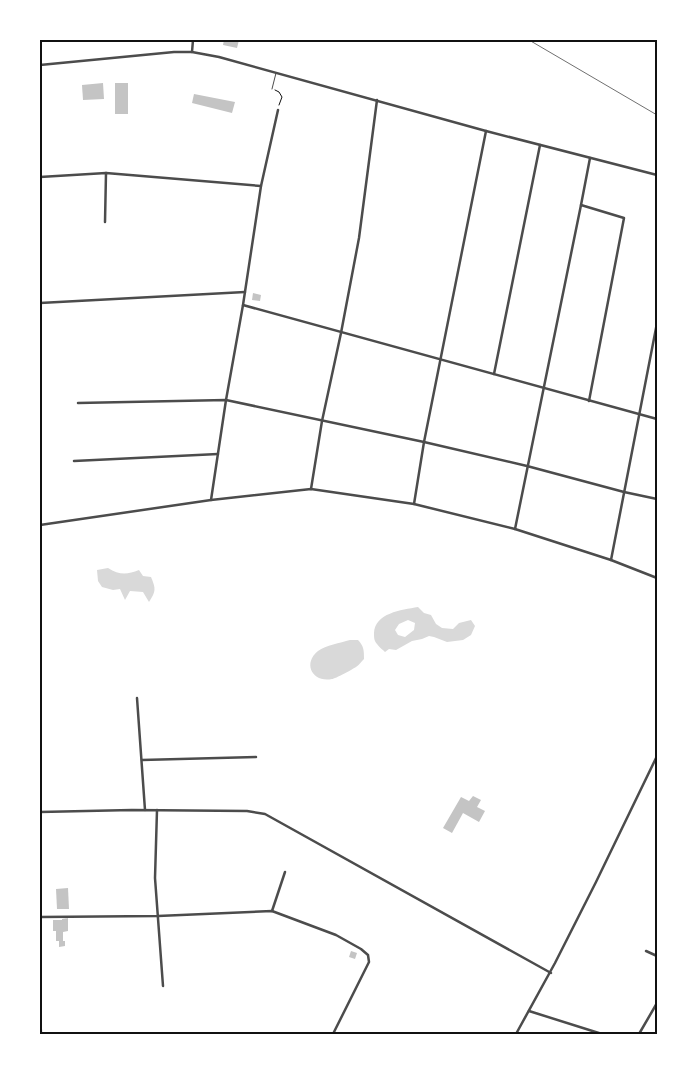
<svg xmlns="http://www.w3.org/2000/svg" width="697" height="1074" font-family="'Roboto Condensed',sans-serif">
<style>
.water{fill:#d9d9d9;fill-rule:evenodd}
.building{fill:#c4c4c4}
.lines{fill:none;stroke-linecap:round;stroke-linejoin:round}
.path{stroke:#111;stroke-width:1}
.service{stroke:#4c4c4c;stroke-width:1}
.minor{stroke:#4c4c4c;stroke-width:2.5}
.rail{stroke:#707070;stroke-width:1}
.neatline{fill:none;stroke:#111;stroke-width:2}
</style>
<rect width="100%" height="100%" fill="#fff"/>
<g class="water">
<path d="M 108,568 C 119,575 127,575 139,570 L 143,576 L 151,577 C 156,589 156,591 149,602 L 143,592 L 130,591 L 125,600 L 120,589 L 113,590 L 102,587 L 98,581 L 97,570 Z"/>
<path d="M 418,607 L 424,613 L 431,615 L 436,624 L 442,628 L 453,629 L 459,623 L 471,620 L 475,626 L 471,635 L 463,640 L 447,642 L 434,637 L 429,636 L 422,639 L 412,641 L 396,650 L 389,649 L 385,652 C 383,650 379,647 377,644 C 374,641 374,637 374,633 C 375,613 401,610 418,607 ZM 408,620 L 415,623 L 414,630 L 405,637 L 398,635 L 395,630 L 399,624 Z"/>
<path d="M 350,640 L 358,640 C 364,646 364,651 364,659 C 362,661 359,665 356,667 C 353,669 335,679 332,679 C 313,683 302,664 318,651 C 326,645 340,643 350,640 Z"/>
</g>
<g class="building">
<path d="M 224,40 L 239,40 L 237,48 L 223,45 Z"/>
<path d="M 103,83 L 104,99 L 83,100 L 82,85 Z"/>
<rect x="115" y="83" width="13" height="31"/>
<path d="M 194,94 L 235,102 L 232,113 L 192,103 Z"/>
<path d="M 253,293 L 261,295 L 260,301 L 252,300 Z"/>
<path d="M 473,796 L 481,800 L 477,807 L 485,811 L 479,822 L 463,813 L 452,833 L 443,828 L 461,797 L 469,801 Z"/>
<path d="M 68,888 L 69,909 L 57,909 L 56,889 Z"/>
<path d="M 68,918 L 68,931 L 63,932 L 63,941 L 65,941 L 65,946 L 59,947 L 59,941 L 56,941 L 56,931 L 53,931 L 53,920 L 62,920 L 62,919 Z"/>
<path d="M 351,951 L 357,953 L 355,959 L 349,957 Z"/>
</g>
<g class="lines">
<path class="path" d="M 275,90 L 279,92 L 282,97 L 279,105"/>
<path class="service" d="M 272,89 L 276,73"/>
<g class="minor">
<path d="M 192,52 L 193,40"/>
<path d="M 40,65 L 174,52 L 192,52 L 219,57 L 486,131 L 657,175"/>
<path d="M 40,177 L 106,173 L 261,186"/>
<path d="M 581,205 L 590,158"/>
<path d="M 105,222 L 106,173"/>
<path d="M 40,303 L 245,292"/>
<path d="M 243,305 L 657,419"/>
<path d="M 494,374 L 540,145"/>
<path d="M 78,403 L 226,400 L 424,442 L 527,466 L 624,492 L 657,499"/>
<path d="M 74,461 L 218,454"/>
<path d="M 311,489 L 322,421 L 341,333 L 359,238 L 377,100"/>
<path d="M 211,500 L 226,400 L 243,305 L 261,186 L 278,110"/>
<path d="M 414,504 L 424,442 L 486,131"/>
<path d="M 40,525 L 211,500 L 311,489 L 414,504 L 515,529 L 611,560 L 657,578"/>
<path d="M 515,529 L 581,205 L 624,218 L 589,401"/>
<path d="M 611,560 L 657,323"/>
<path d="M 137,698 L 145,810"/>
<path d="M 142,760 L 256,757"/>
<path d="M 157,810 L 155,878 L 163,986"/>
<path d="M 40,812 L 132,810 L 247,811 L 265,814 L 551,973"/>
<path d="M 272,911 L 285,872"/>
<path d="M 40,917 L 158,916 L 272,911 L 336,935 L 361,949 L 368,955 L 369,962 L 333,1034"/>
<path d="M 646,951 L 657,956"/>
<path d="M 40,1010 L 41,1034"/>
<path d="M 529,1011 L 602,1034"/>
<path d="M 516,1034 L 555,963 L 596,882 L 657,756"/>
<path d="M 639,1034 L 657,1003"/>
</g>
<path class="rail" d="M 529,40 L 657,115"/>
</g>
<rect width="697" height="1074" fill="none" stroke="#ffffff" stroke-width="82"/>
<rect x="41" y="41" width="615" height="992" class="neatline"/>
</svg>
